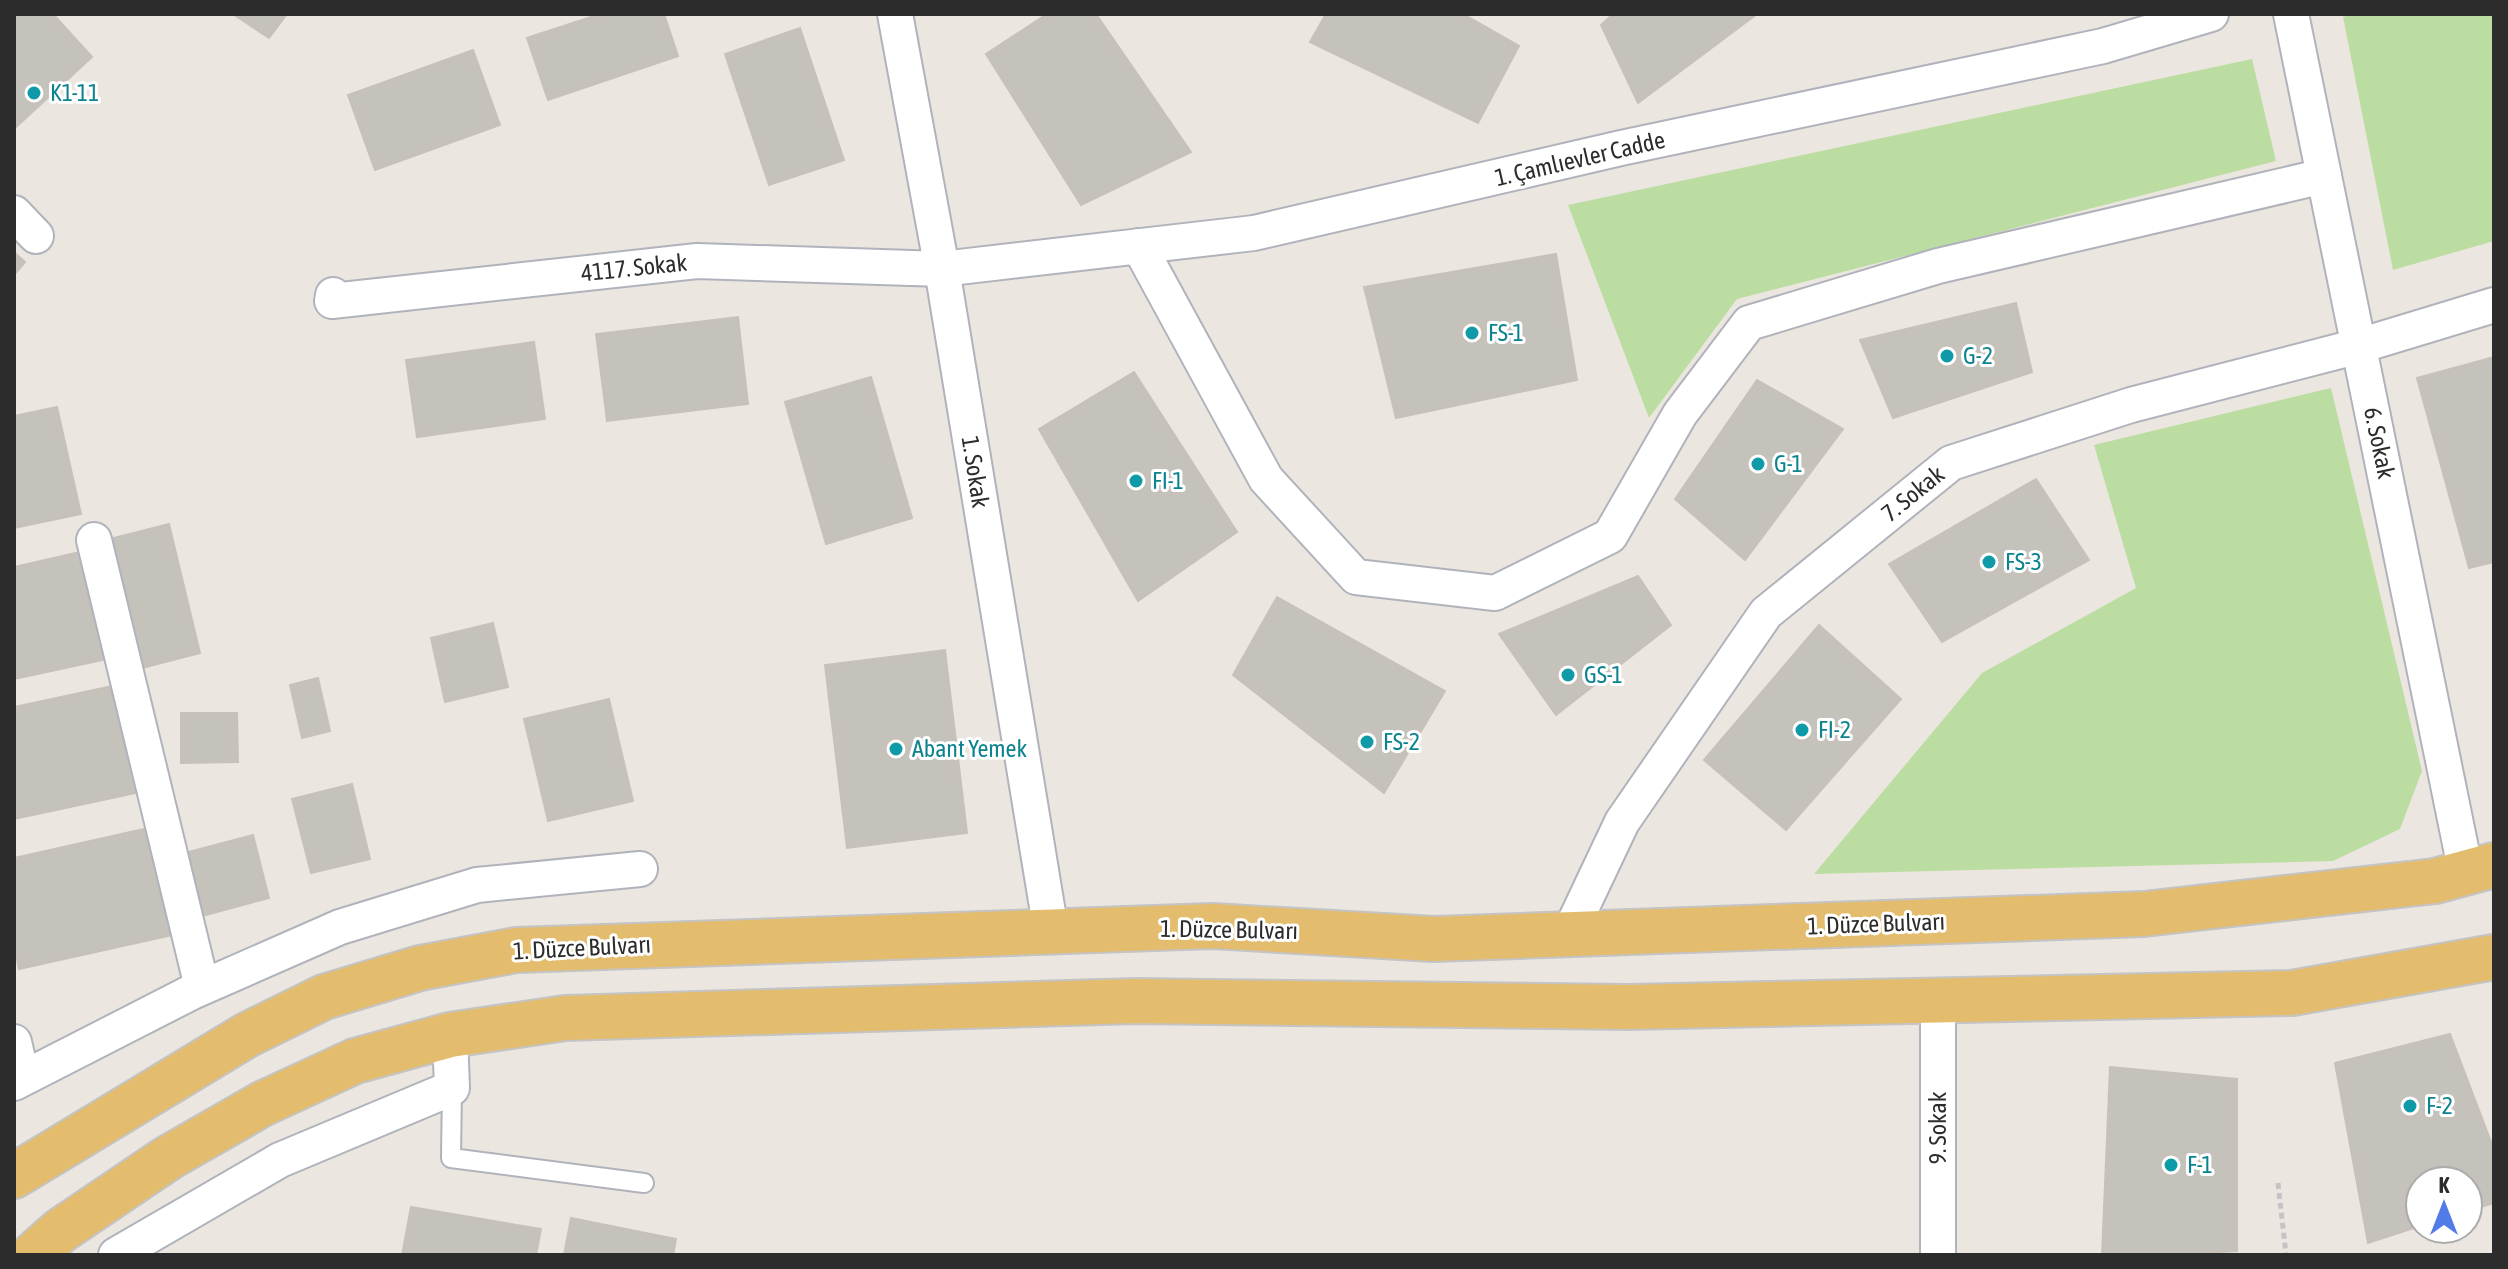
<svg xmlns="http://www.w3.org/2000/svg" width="2508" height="1269" font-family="'Asap Condensed',sans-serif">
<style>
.green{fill:#bcdda2}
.building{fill:#c5c1bb;stroke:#c7c1b9;stroke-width:2}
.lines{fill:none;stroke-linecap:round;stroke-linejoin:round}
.service-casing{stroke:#b0b3bb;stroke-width:22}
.minor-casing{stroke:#b0b3bb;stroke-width:38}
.primary-casing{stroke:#c4c4c4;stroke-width:48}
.path{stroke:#c4c4c4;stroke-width:5;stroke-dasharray:6 4;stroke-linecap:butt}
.service{stroke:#fff;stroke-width:18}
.minor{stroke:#fff;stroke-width:34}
.primary{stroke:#e3bc6e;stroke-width:44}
.culture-dot{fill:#0f9aa8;stroke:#fff;stroke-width:3}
.labels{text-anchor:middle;stroke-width:6;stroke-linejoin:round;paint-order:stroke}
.culture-label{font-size:24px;fill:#0d838f;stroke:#fff;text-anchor:start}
.street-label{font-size:24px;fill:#2c2c2c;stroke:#fff}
</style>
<rect width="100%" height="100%" fill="#ece6e0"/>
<g class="green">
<path d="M 2354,14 L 2494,14 L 2494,241 L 2393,270 L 2343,17 Z"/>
<path d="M 2252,59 L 2276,161 L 1737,299 L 1649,418 L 1568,205 Z"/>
<path d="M 2331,388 L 2422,771 L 2400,829 L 2333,861 L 1814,874 L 1982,673 L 2136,588 L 2094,445 Z"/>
</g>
<g class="building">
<path d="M 14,14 L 53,14 L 92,57 L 14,129 Z"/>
<path d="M 233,14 L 287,14 L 269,38 Z"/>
<path d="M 600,14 L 664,14 L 678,56 L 548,100 L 527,38 Z"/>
<path d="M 1047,14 L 1096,14 L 1191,152 L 1081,205 L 986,54 Z"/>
<path d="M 1326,14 L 1463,14 L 1519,46 L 1478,123 L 1310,42 Z"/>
<path d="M 1613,14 L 1757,14 L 1638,103 L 1601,25 Z"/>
<path d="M 800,28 L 844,160 L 769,185 L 725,54 Z"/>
<path d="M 473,50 L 500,125 L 375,170 L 348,95 Z"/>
<path d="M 14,252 L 25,262 L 14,275 Z"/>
<path d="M 1556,254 L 1577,380 L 1396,418 L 1364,287 Z"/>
<path d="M 2016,303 L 2032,372 L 1893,418 L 1860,340 Z"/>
<path d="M 738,317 L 748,404 L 607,421 L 596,334 Z"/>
<path d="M 534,342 L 545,419 L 417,437 L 406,360 Z"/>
<path d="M 2494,357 L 2494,562 L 2469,568 L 2417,378 Z"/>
<path d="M 1134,372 L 1237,532 L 1138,601 L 1039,429 Z"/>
<path d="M 871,377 L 912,518 L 826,544 L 785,402 Z"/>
<path d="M 1757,380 L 1843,429 L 1745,560 L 1675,499 Z"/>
<path d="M 57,407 L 81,514 L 14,528 L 14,416 Z"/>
<path d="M 2036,479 L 2089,560 L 1942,642 L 1889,564 Z"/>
<path d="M 169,524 L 200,653 L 138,669 L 106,540 Z"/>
<path d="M 89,550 L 112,658 L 14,679 L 14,567 Z"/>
<path d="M 1638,576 L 1671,625 L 1556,715 L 1499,634 Z"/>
<path d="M 1277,597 L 1445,691 L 1384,793 L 1233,675 Z"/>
<path d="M 493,623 L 508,687 L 445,702 L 431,638 Z"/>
<path d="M 1819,625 L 1901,699 L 1786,830 L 1704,760 Z"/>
<path d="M 945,650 L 967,833 L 847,848 L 825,665 Z"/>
<path d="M 318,678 L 330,731 L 302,738 L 290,685 Z"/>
<path d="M 122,684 L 145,791 L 14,819 L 14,707 Z"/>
<path d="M 609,699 L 633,801 L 548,821 L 524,719 Z"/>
<path d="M 181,713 L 237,713 L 238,762 L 181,763 Z"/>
<path d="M 352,784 L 370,859 L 311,873 L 292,799 Z"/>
<path d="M 153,827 L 177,934 L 19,969 L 14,945 L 14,858 Z"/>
<path d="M 253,835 L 269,898 L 202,916 L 185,853 Z"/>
<path d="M 2450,1034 L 2494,1150 L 2494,1203 L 2468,1211 L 2468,1181 L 2420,1181 L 2420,1226 L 2368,1243 L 2335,1063 Z"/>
<path d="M 2110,1067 L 2237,1079 L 2237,1251 L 2161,1255 L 2102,1255 Z"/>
<path d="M 411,1207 L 541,1229 L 536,1255 L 402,1255 Z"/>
<path d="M 571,1218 L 676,1239 L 673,1255 L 564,1255 Z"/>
</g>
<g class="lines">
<defs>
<path id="service" d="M 452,1088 L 451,1158 L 644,1183"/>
<g id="minor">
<path d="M 895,14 L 942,269 L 1051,931"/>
<path d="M 2291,14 L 2466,873"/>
<path d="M 14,213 L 36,236"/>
<path d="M 1139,246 L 1266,479 L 1356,577 L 1495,593 L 1610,536 L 1680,414 L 1749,323 L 1938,266 L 2324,176"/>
<path d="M 333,295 L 332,301 L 697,261 L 942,269 L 1254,233 L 1621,148 L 2103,46 L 2211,14"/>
<path d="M 94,540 L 202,987"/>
<path d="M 1569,934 L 1622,822 L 1766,613 L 1951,463 L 2131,405 L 2359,346 L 2494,305"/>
<path d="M 1938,1001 L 1938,1255"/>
<path d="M 14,1042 L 22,1077"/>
<path d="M 14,1083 L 192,992 L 340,927 L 477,885 L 640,869"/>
<path d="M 116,1255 L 280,1160 L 452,1088 L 450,1035"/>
</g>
<g id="primary">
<path d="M 14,1176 L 247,1035 L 324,997 L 420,968 L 516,950 L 1213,926 L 1434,939 L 2144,914 L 2435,881 L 2494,865"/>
<path d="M 33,1255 L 60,1231 L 168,1158 L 262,1104 L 355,1061 L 450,1035 L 565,1018 L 1136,1001 L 1628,1007 L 2292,993 L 2494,957"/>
</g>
</defs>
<use href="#service" class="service-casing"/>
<use href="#minor" class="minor-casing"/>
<use href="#primary" class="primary-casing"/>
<path class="path" d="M 2278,1183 L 2286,1255"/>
<use href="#service" class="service"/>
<use href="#minor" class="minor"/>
<use href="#primary" class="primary"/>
</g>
<g class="culture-dot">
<circle cx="34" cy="93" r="8"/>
<circle cx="1472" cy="333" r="8"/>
<circle cx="1947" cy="356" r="8"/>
<circle cx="1758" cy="464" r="8"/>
<circle cx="1136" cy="481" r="8"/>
<circle cx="1989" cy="562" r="8"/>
<circle cx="1568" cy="675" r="8"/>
<circle cx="1802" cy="730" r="8"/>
<circle cx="1367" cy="742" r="8"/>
<circle cx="896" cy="749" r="8"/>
<circle cx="2410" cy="1106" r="8"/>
<circle cx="2171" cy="1165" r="8"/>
</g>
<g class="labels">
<g class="culture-label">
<text x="50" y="101">K1-11</text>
<text x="1488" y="341">FS-1</text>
<text x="1963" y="364">G-2</text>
<text x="1774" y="472">G-1</text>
<text x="1152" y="489">FI-1</text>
<text x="2005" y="570">FS-3</text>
<text x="1584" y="683">GS-1</text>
<text x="1818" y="738">FI-2</text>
<text x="1383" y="750">FS-2</text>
<text x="912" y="757">Abant Yemek</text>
<text x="2426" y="1114">F-2</text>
<text x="2187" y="1173">F-1</text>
</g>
<g class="street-label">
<text transform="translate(1580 159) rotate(-13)" y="8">1. Çamlıevler Cadde</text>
<text transform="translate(634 268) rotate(-6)" y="8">4117. Sokak</text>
<text transform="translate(2379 443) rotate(78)" y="8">6. Sokak</text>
<text transform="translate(975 472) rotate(81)" y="8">1. Sokak</text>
<text transform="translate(1913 494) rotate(-39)" y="8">7. Sokak</text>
<text transform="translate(1876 924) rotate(-2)" y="8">1. Düzce Bulvarı</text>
<text transform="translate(1229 930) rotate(1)" y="8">1. Düzce Bulvarı</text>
<text transform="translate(582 948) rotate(-3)" y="8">1. Düzce Bulvarı</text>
<text transform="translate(1938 1128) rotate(-90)" y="8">9. Sokak</text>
</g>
</g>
<rect width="2508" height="1269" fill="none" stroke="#2c2c2c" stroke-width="32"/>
<g transform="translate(2444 1205)"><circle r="38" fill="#ffffff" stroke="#ababab" stroke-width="2"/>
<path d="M0-6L14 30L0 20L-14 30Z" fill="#517ce8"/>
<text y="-12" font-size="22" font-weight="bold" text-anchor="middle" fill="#2c2c2c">K</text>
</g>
</svg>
